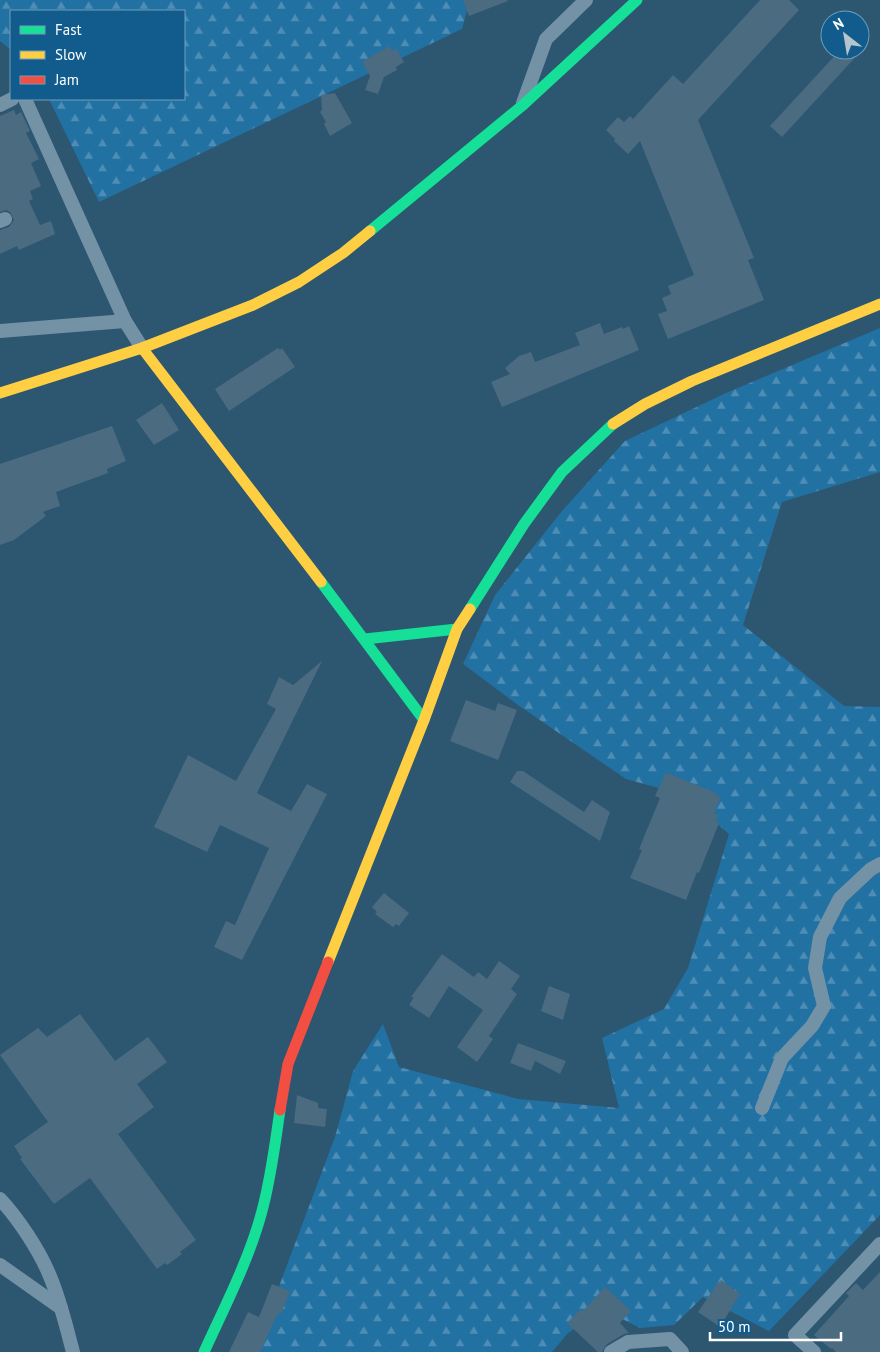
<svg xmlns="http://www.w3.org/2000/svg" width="880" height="1352" font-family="'PT Sans',sans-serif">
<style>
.forest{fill:url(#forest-firs)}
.building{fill:#4b6b81}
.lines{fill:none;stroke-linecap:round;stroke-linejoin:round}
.street{stroke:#7492a5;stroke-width:14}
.fast{stroke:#16e098;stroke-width:11}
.slow{stroke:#ffcf43;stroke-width:11}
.jam{stroke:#f24e42;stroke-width:11}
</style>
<defs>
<pattern id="forest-firs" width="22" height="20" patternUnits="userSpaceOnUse" patternTransform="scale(1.25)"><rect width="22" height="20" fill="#2271a3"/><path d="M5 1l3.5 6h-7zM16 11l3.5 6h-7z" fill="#4e8db5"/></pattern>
</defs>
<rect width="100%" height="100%" fill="#2d5671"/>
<g class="forest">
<path d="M 0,0 L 470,0 L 462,29 L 99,202 L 49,99 L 184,99 L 184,11 L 11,11 L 11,50 L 0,41 Z"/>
<path d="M 880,328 L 880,472 L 782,502 L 743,625 L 844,706 L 880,707 L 880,1215 L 769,1331 L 703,1297 L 674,1325 L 640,1328 L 603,1309 L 568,1333 L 552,1352 L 257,1352 L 266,1321 L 335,1137 L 353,1071 L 383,1024 L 399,1067 L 518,1099 L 619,1108 L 602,1038 L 664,1009 L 688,968 L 729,834 L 684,795 L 626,779 L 518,705 L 463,664 L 495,595 L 562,511 L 625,441 L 726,393 Z"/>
</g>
<g class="building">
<path d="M 463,0 L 507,0 L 508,1 L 469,16 Z"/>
<path d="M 760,0 L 789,0 L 799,10 L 698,120 L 754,258 L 748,260 L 764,300 L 668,339 L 658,314 L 667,311 L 662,298 L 671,294 L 668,286 L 694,275 L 640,141 L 628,154 L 614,141 L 615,139 L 606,130 L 618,117 L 624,122 L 630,116 L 633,119 L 673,75 L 683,84 Z"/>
<path d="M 389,46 L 392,51 L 396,48 L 404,62 L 396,67 L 397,70 L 384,77 L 378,94 L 365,90 L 370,76 L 362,62 Z"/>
<path d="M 840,50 L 862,50 L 782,137 L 770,126 Z"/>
<path d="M 335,93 L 352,123 L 330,136 L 324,124 L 326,122 L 320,112 L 322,110 L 321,95 Z"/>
<path d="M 14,110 L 16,115 L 21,112 L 30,131 L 26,133 L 39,159 L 31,163 L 41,186 L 30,191 L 33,199 L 29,201 L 40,225 L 51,221 L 55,234 L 19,250 L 17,246 L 0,254 L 0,230 L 9,227 L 14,220 L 10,212 L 6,210 L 0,212 L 0,116 Z"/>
<path d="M 600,323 L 604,334 L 622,327 L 623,329 L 629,326 L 639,350 L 502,407 L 491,382 L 510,374 L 505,368 L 519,356 L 531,352 L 535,362 L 580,345 L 575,333 Z"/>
<path d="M 278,348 L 280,350 L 282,348 L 295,367 L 229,411 L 215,389 Z"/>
<path d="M 162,403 L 179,430 L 154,445 L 136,420 Z"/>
<path d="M 112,426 L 126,461 L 107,469 L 108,473 L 56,492 L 60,506 L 43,512 L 46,516 L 14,540 L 0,545 L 0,464 Z"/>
<path d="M 322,661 L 257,793 L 291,811 L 307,784 L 327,794 L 242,960 L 214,947 L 226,921 L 235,925 L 269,848 L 220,825 L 207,852 L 154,827 L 188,755 L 236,781 L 276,709 L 267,704 L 279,677 L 293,685 Z"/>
<path d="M 466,700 L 495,711 L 498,703 L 517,710 L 498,760 L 450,741 Z"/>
<path d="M 517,771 L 523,771 L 584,812 L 592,800 L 610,812 L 600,841 L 510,782 Z"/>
<path d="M 665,774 L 670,774 L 716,793 L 716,795 L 721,797 L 714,813 L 719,815 L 716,822 L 719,823 L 699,873 L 697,872 L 686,900 L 630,878 L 642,850 L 639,849 L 660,798 L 655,796 Z"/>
<path d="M 384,893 L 409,913 L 399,926 L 396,924 L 393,927 L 375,914 L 377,912 L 372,907 Z"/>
<path d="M 442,954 L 474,977 L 478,972 L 487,979 L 499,961 L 520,976 L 511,989 L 517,994 L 489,1036 L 493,1039 L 477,1062 L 457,1047 L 483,1010 L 449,986 L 429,1018 L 409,1005 L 414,997 L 411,997 Z"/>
<path d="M 549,986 L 570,994 L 563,1020 L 541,1011 Z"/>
<path d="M 80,1014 L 115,1061 L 148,1037 L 167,1062 L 137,1084 L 154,1107 L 118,1134 L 196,1240 L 180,1252 L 182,1254 L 167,1265 L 165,1263 L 157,1269 L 90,1178 L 54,1204 L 20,1159 L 22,1158 L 14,1146 L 48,1122 L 0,1055 L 38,1028 L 47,1037 Z"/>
<path d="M 518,1043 L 566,1061 L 560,1074 L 535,1061 L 531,1071 L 510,1063 Z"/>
<path d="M 297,1095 L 318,1103 L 318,1108 L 327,1109 L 325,1127 L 294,1123 Z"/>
<path d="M 880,1272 L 880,1352 L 836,1352 L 832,1348 L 831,1349 L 814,1335 L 849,1296 L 846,1293 L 856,1283 L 863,1290 Z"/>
<path d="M 721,1280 L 740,1294 L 720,1327 L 698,1312 L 719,1281 L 720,1283 Z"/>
<path d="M 272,1284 L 290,1291 L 281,1314 L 278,1313 L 260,1352 L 229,1352 L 248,1312 L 259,1317 Z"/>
<path d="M 605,1287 L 631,1311 L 620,1323 L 629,1333 L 624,1334 L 607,1344 L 602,1352 L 598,1352 L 567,1323 L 581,1309 L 583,1311 Z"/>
</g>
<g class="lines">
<g class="street">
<path d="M 25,99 L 125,321 L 142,348"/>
<path d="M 523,103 L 546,39 L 586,0"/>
<path d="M 0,105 L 12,99"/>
<path d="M 0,221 L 5,219"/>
<path d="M 0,331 L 125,321"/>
<path d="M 762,1108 L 782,1058 L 812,1026 L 824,1006 L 815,968 L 820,937 L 840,898 L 871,869 L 880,864"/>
<path d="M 0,1199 C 18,1218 39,1250 49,1274 C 60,1299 66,1326 73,1352"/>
<path d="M 0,1265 L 61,1308"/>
<path d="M 611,1352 L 628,1342 L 670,1339 L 682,1352"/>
<path d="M 814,1352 L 795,1335 L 880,1244"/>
</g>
<g class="fast">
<path d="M 370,231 L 523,105 L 637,0"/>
<path d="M 321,582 L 424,720"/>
<path d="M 470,609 L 524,524 L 562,472 L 613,424"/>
<path d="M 365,639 L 457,629"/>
<path d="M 204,1352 C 225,1306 249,1260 262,1211 C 271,1178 275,1144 280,1110"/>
</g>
<g class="slow">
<path d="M 142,348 L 321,582"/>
<path d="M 0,393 L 142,348 L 253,305 L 299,282 L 343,253 L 370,231"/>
<path d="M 613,424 L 645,404 L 692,381 L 880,304"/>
<path d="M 328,962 L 424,720 L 457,629 L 470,609"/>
</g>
<path class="jam" d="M 280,1110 L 288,1064 L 328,962"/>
</g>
<rect x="10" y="10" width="175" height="90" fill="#115c8d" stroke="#709dbb"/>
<rect x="20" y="26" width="25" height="8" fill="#16e098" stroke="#709dbb"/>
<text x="55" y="35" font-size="15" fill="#ffffff">Fast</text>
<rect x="20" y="51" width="25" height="8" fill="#ffcf43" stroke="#709dbb"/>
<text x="55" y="60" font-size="15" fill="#ffffff">Slow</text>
<rect x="20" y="76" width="25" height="8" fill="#f24e42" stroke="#709dbb"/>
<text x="55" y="85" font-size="15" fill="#ffffff">Jam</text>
<g transform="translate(845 35) rotate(329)"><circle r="24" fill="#115c8d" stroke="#709dbb"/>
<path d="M0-4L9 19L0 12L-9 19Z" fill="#b6c4cd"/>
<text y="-8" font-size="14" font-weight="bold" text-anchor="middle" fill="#ffffff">N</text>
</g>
<path d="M710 1332v8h131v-8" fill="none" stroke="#ffffff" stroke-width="2.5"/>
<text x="718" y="1332" font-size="15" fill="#ffffff" stroke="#115c8d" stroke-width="4" paint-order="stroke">50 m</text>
</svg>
